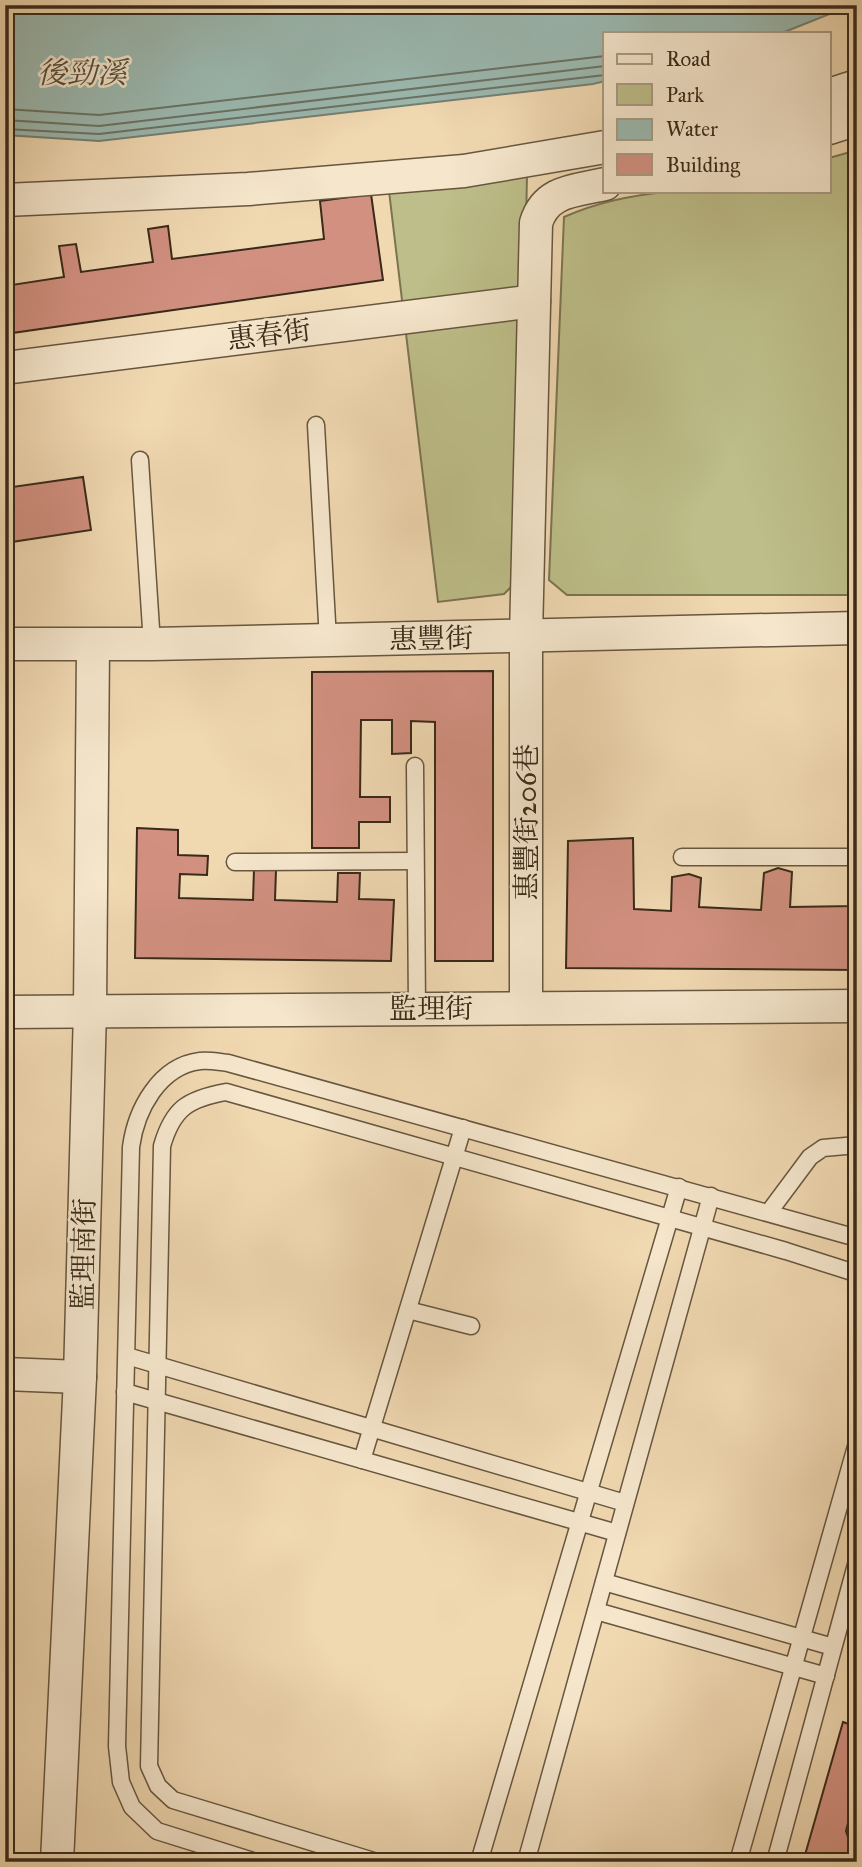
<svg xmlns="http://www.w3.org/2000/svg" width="862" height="1867" font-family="'IM FELL Great Primer','Noto Serif TC',serif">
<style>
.green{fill:#bdbe89;stroke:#7b7451;stroke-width:2}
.water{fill:#9bb9b0;stroke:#748074;stroke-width:2}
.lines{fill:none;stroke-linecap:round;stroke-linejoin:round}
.shore{stroke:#6a7264;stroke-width:2}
.building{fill:#d29080;stroke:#392a19;stroke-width:2}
.service-casing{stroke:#67563f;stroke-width:19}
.minor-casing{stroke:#67563f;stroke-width:35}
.service{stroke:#f5e6cc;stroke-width:16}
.minor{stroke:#f5e6cc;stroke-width:32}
.labels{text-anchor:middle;stroke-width:5;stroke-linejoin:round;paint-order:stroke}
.street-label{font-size:28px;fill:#392a19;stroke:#f5e6cc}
.water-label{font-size:30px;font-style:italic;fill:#524e3f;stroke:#f5e6cc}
</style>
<rect width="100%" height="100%" fill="#f0d8b1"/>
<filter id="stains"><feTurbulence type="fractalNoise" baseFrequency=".00286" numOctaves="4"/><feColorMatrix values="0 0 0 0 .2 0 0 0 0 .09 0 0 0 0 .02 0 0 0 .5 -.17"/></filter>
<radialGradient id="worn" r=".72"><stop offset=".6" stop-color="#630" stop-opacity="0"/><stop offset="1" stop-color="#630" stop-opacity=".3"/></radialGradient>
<g class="green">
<path d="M 857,150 L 857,595 L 567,595 L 549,580 L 564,217 C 646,180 741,191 829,191 L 829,158 Z"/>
<path d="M 527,175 L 519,579 L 504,594 L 438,602 L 389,191 Z"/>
</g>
<path class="water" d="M 5,5 L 852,5 L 782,33 L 605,33 L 605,81 L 593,84 L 99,141 L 5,135 Z"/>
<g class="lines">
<g class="shore">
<path d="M 5,109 L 99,115 L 605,56"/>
<path d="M 5,120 L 99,126 L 605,66"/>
<path d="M 5,129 L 99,134 L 605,75"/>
</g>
</g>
<g class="building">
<path d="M 371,194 L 383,280 L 5,334 L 5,286 L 64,277 L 59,246 L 76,244 L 81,272 L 153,262 L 148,229 L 168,226 L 172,259 L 324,239 L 320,201 Z"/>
<path d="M 83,477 L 91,530 L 5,543 L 5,488 Z"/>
<path d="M 493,671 L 493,961 L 435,961 L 435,722 L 411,721 L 411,753 L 392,754 L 392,720 L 361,720 L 360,797 L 390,797 L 390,822 L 359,822 L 359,848 L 312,848 L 312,672 Z"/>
<path d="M 137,828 L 178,830 L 178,855 L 208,856 L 207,875 L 180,874 L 179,898 L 253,900 L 254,869 L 276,870 L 275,900 L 337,902 L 338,873 L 360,873 L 359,899 L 394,900 L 391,961 L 135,958 Z"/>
<path d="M 633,838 L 634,909 L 671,911 L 672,877 L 689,874 L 701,878 L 699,907 L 761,910 L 764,873 L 778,868 L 792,872 L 790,907 L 854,906 L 857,881 L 857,970 L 566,968 L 568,841 Z"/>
<path d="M 843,1722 L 857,1727 L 857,1788 L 846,1831 L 856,1862 L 803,1862 Z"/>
</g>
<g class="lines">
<defs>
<g id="service">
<path d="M 316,425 L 328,640"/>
<path d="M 140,460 L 152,644"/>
<path d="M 415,766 L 417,1008"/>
<path d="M 682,857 L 857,857"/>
<path d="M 235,862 L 415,861"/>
<path d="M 769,1212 L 810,1157 L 823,1148 L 857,1145"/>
<path d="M 408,1310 L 471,1326"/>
<path d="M 127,1356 L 625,1503"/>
<path d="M 125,1392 L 617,1533"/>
<path d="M 362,1460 L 463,1128"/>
<path d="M 604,1582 L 833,1647"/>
<path d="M 596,1611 L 826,1676"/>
<path d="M 256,1862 L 157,1831 L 132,1807 L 121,1782 L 117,1746 L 131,1147 C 136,1110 159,1066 200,1061 C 209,1060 219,1062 228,1063 L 857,1238"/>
<path d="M 377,1862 L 173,1800 L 158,1786 L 149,1766 L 162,1146 C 173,1108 188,1099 226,1092 L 786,1251 L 852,1272 L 857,1278"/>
<path d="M 479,1862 L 679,1187"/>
<path d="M 526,1862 L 711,1196"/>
<path d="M 738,1862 L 857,1443"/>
<path d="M 775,1862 L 857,1561"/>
</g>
<g id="minor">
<path d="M 829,95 L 857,86"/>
<path d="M 829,128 L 857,119"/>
<path d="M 5,200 L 248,189 L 464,171 L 605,147"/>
<path d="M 5,368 L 534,301"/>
<path d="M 5,644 L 152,644 L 857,628"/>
<path d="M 526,1008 L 526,636 L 536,223 C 546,190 575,191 605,184"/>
<path d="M 5,1012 L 857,1006"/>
<path d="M 5,1374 L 80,1377"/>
<path d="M 57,1862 L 80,1377 L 90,1010 L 93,646"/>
</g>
</defs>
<use href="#service" class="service-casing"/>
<use href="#minor" class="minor-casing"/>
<use href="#service" class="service"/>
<use href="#minor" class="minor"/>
</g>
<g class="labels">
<g class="street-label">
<text transform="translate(269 334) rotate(-7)" y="10">惠春街</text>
<text transform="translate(431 638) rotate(-1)" y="10">惠豐街</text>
<text transform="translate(526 822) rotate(-90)" y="10">惠豐街206巷</text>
<text x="431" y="1018">監理街</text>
<text transform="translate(83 1254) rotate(-89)" y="10">監理南街</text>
</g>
<g class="water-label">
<text x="82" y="83">後勁溪</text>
</g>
</g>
<rect width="862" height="1867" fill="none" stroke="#f0d8b1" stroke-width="28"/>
<rect x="7" y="7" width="848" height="1853" fill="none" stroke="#392a19" stroke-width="3.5"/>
<rect x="14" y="14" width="834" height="1839" fill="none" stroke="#392a19" stroke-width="2"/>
<rect x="603" y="32" width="228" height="161" fill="#f5e6cc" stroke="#aa9b84" stroke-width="2"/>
<rect x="617" y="54" width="35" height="10" fill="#f5e6cc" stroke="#aa9b84" stroke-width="2"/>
<text x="666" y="66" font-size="21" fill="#392a19">Road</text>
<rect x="617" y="84" width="35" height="21" fill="#bdbe89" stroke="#aa9b84" stroke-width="2"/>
<text x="666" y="102" font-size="21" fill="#392a19">Park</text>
<rect x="617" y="119" width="35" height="21" fill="#9bb9b0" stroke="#aa9b84" stroke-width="2"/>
<text x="666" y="136" font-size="21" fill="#392a19">Water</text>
<rect x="617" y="154" width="35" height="21" fill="#d29080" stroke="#aa9b84" stroke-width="2"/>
<text x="666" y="172" font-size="21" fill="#392a19">Building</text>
<rect width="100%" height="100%" filter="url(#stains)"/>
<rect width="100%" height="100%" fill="url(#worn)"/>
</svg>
